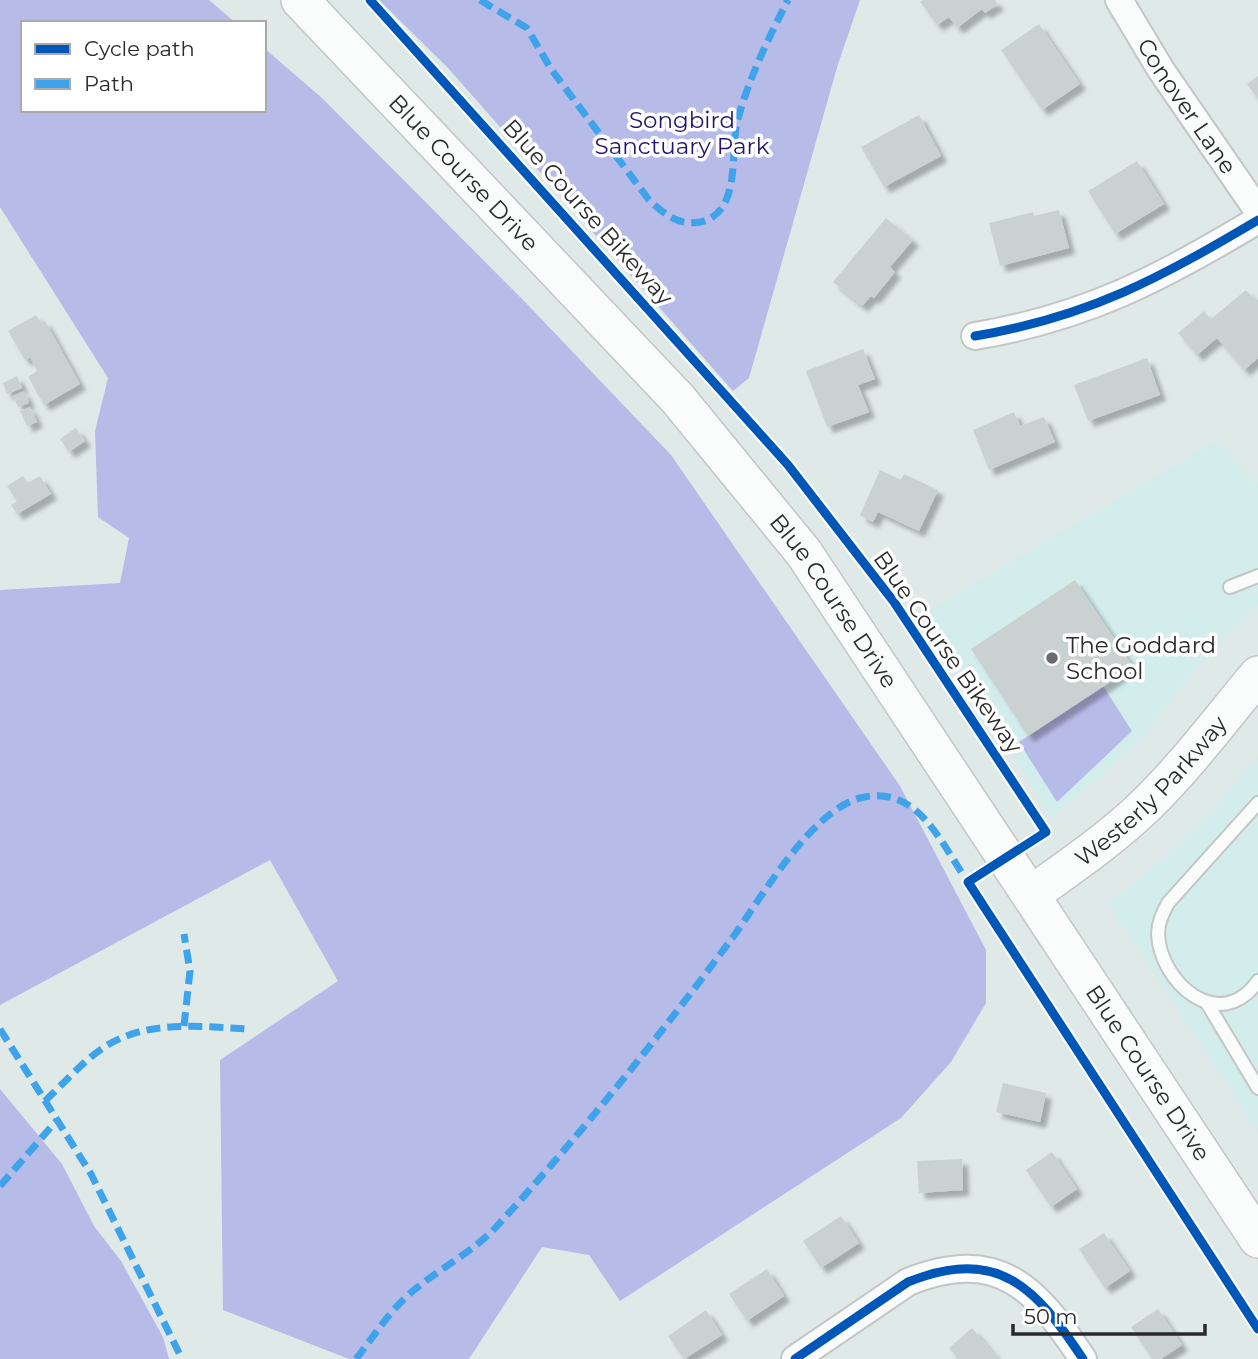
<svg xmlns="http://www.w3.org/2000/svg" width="1258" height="1359" font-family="Montserrat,sans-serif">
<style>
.education{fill:#d3ecec}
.green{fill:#b7bbe7}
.building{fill:#cad2d1;filter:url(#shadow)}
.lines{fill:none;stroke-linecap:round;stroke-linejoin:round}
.service-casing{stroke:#c4c6c5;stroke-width:16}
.minor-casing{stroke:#c4c6c5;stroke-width:30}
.secondary-casing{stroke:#c4c6c5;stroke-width:40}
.service{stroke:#fafcfc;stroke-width:12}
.minor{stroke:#fafcfc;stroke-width:26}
.secondary{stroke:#fafcfc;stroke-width:37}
.quiet{stroke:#3ea3eb;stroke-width:7;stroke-dasharray:14 7;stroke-linecap:butt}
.cycleway-casing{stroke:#fff;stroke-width:13}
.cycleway{stroke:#0057b8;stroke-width:9}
.poi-dot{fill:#696d6c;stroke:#fff;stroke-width:2.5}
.labels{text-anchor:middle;stroke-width:7;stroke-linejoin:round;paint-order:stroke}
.street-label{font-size:23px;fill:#2a2a2a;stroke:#fff}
.park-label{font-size:23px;fill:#22176a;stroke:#fff}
.poi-label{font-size:23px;fill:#2a2a2a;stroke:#fff;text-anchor:start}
</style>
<defs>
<filter id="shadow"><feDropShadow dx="6" dy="6" stdDeviation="2" flood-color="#0004"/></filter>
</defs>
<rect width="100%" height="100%" fill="#dfe9e8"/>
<g class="education">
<path d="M 1218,440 L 1258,486 L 1258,604 L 1193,671 L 1142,739 L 1052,818 L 923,614 Z"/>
<path d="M 1258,757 L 1258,1133 L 1108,903 L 1172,851 L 1208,816 Z"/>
</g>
<g class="green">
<path d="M 0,0 L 209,0 L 236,23 L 23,23 L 23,110 L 264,110 L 264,48 L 322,98 L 526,303 L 671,455 L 900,786 L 986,950 L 986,1003 L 951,1062 L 901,1118 L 620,1301 L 589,1255 L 542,1247 L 469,1359 L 349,1359 L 223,1310 L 220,1060 L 338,981 L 270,860 L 0,1005 L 0,590 L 120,583 L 129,538 L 98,517 L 95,431 L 108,378 L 0,207 Z"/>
<path d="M 379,0 L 860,0 L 838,64 L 749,378 L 733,391 L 448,68 Z"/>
<path d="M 1103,686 L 1132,731 L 1057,802 L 1019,742 Z"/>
<path d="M 0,1089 L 62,1164 L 94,1226 L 121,1261 L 163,1337 L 169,1359 L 0,1359 Z"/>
</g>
<g class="building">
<path d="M 923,0 L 995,0 L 998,4 L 985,13 L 982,9 L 957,28 L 949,17 L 937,25 L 920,2 Z"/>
<path d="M 1039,24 L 1080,84 L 1042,110 L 1001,50 Z"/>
<path d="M 1258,76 L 1258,99 L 1247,84 Z"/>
<path d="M 919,115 L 941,156 L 884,187 L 861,147 Z"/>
<path d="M 1137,161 L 1164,204 L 1115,234 L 1088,191 Z"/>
<path d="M 1059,210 L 1069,248 L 1000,266 L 989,223 L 1033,212 L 1034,216 Z"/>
<path d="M 886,218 L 913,240 L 890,267 L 895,272 L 874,298 L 871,296 L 862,306 L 833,282 Z"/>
<path d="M 1246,290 L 1258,303 L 1258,358 L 1244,370 L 1217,338 L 1197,355 L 1178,333 L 1204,311 L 1211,319 Z"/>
<path d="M 36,315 L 41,323 L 45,321 L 80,384 L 44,405 L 28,377 L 37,371 L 30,357 L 25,360 L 8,331 Z"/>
<path d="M 863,349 L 875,379 L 858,385 L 869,412 L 827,427 L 806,371 Z"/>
<path d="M 1147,358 L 1160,395 L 1088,421 L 1074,385 Z"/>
<path d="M 17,376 L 22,388 L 7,394 L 3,383 Z"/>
<path d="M 24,391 L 29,403 L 18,407 L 13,396 Z"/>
<path d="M 30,407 L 37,422 L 27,426 L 20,411 Z"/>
<path d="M 1014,412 L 1020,426 L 1044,417 L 1055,442 L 989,470 L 973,430 Z"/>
<path d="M 76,428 L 85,441 L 69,452 L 60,439 Z"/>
<path d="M 880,470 L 901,480 L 904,474 L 938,490 L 919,531 L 878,512 L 873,522 L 860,515 Z"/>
<path d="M 23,476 L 27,483 L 40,476 L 51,494 L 17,514 L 11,505 L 17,501 L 7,486 Z"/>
<path d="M 1075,580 L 1133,667 L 1028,736 L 971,649 Z"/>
<path d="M 1003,1083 L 1046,1093 L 1040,1122 L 996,1112 Z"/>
<path d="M 1052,1152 L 1077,1189 L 1051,1207 L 1026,1170 Z"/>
<path d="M 962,1159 L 963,1190 L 919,1193 L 917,1161 Z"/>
<path d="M 841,1216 L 859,1243 L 821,1268 L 803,1241 Z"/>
<path d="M 1104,1233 L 1130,1271 L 1105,1288 L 1079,1249 Z"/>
<path d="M 767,1269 L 784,1296 L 747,1321 L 729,1294 Z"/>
<path d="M 1158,1309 L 1182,1345 L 1161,1359 L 1152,1359 L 1131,1327 Z"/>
<path d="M 706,1310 L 722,1335 L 684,1359 L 668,1336 Z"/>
<path d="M 972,1328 L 998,1359 L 958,1359 L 949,1348 Z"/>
</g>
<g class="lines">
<defs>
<g id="service">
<path d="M 1230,587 L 1258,576"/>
<path d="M 1258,803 L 1168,903 C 1163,913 1158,922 1158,934 C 1160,983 1220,1035 1258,981"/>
<path d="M 1207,1003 L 1258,1088"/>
</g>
<g id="minor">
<path id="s1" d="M 1119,0 L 1161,70 L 1258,211"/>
<path d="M 975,336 C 1089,317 1160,278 1258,220"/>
<path d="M 795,1359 L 908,1282 C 999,1246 1036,1288 1083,1359"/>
</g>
<g id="secondary">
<path id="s2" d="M 300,0 L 678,399 L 804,553 L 1258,1239"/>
<path id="s3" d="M 1032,894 C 1071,866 1111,839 1146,805 C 1187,765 1221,719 1258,675"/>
</g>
</defs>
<use href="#service" class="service-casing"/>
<use href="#minor" class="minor-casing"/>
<use href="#secondary" class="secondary-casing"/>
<use href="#service" class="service"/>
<use href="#minor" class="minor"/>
<use href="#secondary" class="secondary"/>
<g class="quiet">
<path d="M 480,0 L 527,28 L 551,69 L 649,200 C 664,214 678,226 700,222 C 743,213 729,150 738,119 C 749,78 769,37 788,0"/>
<path d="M 184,1026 L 190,971 L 184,934"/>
<path d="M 0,1029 L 91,1174 L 182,1359"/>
<path d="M 45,1101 C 64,1083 84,1060 106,1046 C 149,1019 202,1027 250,1029"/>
<path d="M 0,1186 L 57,1120"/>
<path d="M 356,1359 C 371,1340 385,1318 402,1301 C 431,1272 471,1255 498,1225 C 581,1134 659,1037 733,937 C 761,898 811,811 860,798 C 918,783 941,844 968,882"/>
</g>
<defs>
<g id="cycleway">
<path d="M 370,0 L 788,465 L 894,602 L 1046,832 L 968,882 L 1258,1329"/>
<path d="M 975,336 C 1089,317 1160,278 1258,220"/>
<path d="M 795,1359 L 908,1282 C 999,1246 1036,1288 1083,1359"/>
</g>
</defs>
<use href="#cycleway" class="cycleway-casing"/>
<use href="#cycleway" class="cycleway"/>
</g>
<circle class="poi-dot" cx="1052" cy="658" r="7"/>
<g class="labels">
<g class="street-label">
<text dy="8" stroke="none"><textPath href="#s1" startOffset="126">Conover Lane</textPath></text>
<text dy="8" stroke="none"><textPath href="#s2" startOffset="238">Blue Course Drive</textPath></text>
<text transform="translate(588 212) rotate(48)" y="8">Blue Course Bikeway</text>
<text dy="8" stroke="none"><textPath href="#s2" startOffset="805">Blue Course Drive</textPath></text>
<text transform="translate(948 652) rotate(55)" y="8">Blue Course Bikeway</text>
<text dy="8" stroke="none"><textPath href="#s3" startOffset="158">Westerly Parkway</textPath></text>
<text dy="8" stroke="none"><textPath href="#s2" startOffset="1372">Blue Course Drive</textPath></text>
</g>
<g class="park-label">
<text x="682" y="128">Songbird<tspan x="682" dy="26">Sanctuary Park</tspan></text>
</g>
<g class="poi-label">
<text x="1066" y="653">The Goddard<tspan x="1066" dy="26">School</tspan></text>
</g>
</g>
<rect x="21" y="21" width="245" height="91" fill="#ffffff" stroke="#aaaaaa" stroke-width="2"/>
<rect x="35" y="44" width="35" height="10" fill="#0057b8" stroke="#aaaaaa" stroke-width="2"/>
<text x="84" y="56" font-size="21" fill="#2a2a2a">Cycle path</text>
<rect x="35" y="79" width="35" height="10" fill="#3ea3eb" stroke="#aaaaaa" stroke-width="2"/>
<text x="84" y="91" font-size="21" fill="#2a2a2a">Path</text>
<path d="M1013 1324v10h192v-10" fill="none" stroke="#2a2a2a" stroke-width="3.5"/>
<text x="1024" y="1324" font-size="21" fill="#2a2a2a" stroke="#ffffff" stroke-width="5" paint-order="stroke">50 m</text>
</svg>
